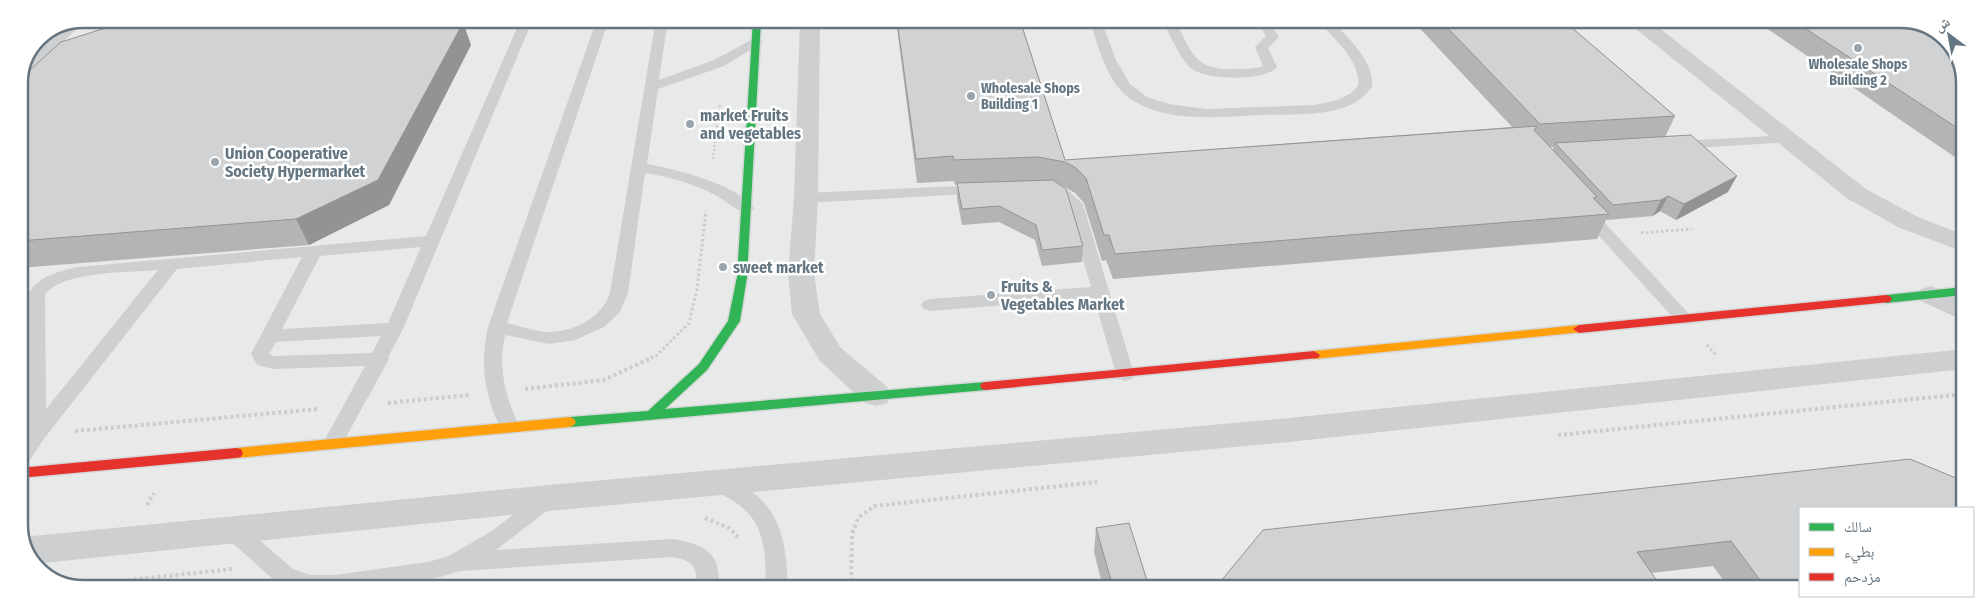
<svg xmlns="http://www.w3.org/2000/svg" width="1984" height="607" font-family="'Fira Sans Condensed','Noto Naskh Arabic',sans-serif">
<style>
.built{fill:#e8e9e9}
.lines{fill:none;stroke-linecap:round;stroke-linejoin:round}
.fast-casing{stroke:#d5d6d7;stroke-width:3}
.slow-casing{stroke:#d5d6d7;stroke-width:3}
.jam-casing{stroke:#d5d6d7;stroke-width:3}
.path-far2{stroke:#cbcccd;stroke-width:2.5;stroke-dasharray:2 2;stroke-linecap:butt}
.path-far1{stroke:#cbcccd;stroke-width:3;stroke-dasharray:2.5 2.5;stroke-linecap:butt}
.path{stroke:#cbcccd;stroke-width:4;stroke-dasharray:3 3;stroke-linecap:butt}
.lane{fill:#cecfd0;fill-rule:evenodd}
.street{fill:#cecfd0;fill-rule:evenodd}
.fast{fill:#30b455;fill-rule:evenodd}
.slow{fill:#ff9f0a;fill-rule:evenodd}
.jam{fill:#e5322d;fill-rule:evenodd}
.wall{fill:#b3b5b5;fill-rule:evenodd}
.shaded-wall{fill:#929394}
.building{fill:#d0d2d3;stroke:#929394}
.poi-dot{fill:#99a4ac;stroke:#fff;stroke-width:2}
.labels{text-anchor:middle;stroke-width:5;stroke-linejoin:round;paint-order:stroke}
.far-poi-label{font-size:14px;font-weight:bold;fill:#657683;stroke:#fff}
.poi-label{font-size:16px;font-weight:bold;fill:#657683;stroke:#fff;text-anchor:start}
.rim{fill:none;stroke:#657683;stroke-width:2.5}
</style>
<rect width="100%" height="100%" fill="#f9f9f9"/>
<path class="built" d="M 83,19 L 1918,21 L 1950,41 L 1965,78 L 1963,508 L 1800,508 L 1800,588 L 66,586 L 34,566 L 19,529 L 19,82 L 38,37 Z"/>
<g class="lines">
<defs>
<g id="fast">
<path d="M 753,20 L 761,20 L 747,277 L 740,321 L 707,370 L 665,409 L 986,382 L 990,383 L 992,386 L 990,389 L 986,390 L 570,427 L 566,425 L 564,422 L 566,419 L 570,417 L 648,411 L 699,364 L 728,321 L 737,277 Z"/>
<path d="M 1964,287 L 1964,295 L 1886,303 L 1880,299 L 1886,295 Z"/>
</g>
<g id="slow">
<path d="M 1579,325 L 1583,326 L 1585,329 L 1583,332 L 1314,359 L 1308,355 L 1314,351 Z"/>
<path d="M 570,417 L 574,419 L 576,422 L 574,425 L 570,427 L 236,458 L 231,457 L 229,453 L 231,449 L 236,448 Z"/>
</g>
<g id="jam">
<path d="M 1886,295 L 1890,296 L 1892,299 L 1890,302 L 1579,333 L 1573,329 L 1579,325 Z"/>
<path d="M 1314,351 L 1320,355 L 1318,358 L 986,390 L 982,389 L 980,386 L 982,383 L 986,382 Z"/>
<path d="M 236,448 L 241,449 L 243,453 L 241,457 L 236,458 L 19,478 L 19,468 Z"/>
</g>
</defs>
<use href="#fast" class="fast-casing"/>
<use href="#slow" class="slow-casing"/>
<use href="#jam" class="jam-casing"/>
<path class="path-far2" d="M 713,159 L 720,105"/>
<g class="path-far1">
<path d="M 1641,233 L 1692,229"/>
<path d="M 1707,345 L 1716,355"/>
<path d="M 651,358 L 656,356 L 689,323 L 697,289 L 706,211"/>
</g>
<g class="path">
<path d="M 525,389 L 604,380 L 653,357"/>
<path d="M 388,403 L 469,395"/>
<path d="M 75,431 L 320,409"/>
<path d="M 1558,435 L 1964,394"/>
<path d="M 147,505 L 154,493"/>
<path d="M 705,518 L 729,528 L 738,537"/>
<path d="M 74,586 L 232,569"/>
<path d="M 851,587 L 852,534 L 858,518 L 874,506 L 1097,482"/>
</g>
<g class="lane">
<path d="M 83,19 L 156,19 L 150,23 L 80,26 L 29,74 L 22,74 C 32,50 59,27 83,19 Z"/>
<path d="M 521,19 L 533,19 L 403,329 L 388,357 L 389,359 L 340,448 L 333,451 L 326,448 L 323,443 L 365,366 L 273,369 L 257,365 L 251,354 L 302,257 L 177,269 L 43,440 L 26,466 L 19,468 L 19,444 L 26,434 L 26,297 C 38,276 56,272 78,267 L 426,236 ZM 421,247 L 388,323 L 282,329 L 320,256 ZM 158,270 L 46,409 L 45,294 C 66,270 128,273 158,270 ZM 381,336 L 372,353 L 274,356 L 269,354 L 276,342 Z"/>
<path d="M 597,19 L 609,19 L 507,323 C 520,326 536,332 549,332 C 575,332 602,317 610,293 L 656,19 L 668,19 L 659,80 L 714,60 L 753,39 L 761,39 L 763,42 L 724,66 L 658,89 L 647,164 C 674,169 737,184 754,208 L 752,211 C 739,215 728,202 717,196 C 695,184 670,177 645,173 L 628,293 L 620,312 L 604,327 L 575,340 L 549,344 L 505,335 C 498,368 505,397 520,427 L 517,432 L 510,434 L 503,432 L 500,427 C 484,393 480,364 488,327 Z"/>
<path d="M 1089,20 L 1101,20 L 1116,60 L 1130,84 L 1147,97 L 1169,104 L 1206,109 L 1315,105 L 1338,100 L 1351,93 L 1358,86 C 1361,59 1333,40 1319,20 L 1332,20 C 1348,38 1374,61 1372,86 C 1365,98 1354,104 1342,108 C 1318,116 1291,114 1266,115 C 1224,116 1165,125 1128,97 C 1105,79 1099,46 1089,20 Z"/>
<path d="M 1162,20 L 1174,20 C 1193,52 1193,71 1236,69 C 1244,69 1255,69 1263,66 L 1255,47 L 1266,36 L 1256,20 L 1268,20 L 1279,37 L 1268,48 L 1277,67 C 1265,82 1207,80 1192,69 C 1182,63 1169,32 1162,20 Z"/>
<path d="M 1788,135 L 1795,139 L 1793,142 L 1678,149 L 1671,145 L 1678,141 Z"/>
<path d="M 1047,183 L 1068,190 L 1083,204 L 1134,374 L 1132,379 L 1125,381 L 1118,379 L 1116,374 L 1094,298 L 930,311 L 924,309 L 921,305 L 924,301 L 930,299 L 1091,287 L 1067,204 C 1059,196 1046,196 1039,188 L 1042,185 Z"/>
<path d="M 981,185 L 989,190 L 986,193 L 806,203 L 798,198 L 806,193 Z"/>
<path d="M 1585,206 L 1591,208 L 1691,316 L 1694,320 L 1691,324 L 1679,324 L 1579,214 L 1577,211 Z"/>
<path d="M 719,476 C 777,495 786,531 788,587 L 766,587 C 765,549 766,520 730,499 C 722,494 713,493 709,484 L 712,478 Z"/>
<path d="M 549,490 L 556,492 L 560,498 L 556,504 L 496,550 L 672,539 C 702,543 723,553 718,587 L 696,587 C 698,567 692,560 672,557 L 460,571 C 403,591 346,586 287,586 L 277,583 L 226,537 L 223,531 L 226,525 L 234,522 L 242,525 L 293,569 L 310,575 L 335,575 L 428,562 L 449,556 L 492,531 L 542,492 Z"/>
</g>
<g class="street">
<path d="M 800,20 L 820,20 L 818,198 L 814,273 L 820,314 L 840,347 L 887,387 L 891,395 L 887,403 L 876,406 L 865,403 L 820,361 L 792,314 L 788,273 L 794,198 Z"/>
<path d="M 1629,21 L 1650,21 L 1866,189 L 1918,217 L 1964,235 L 1964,252 L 1900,228 L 1848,199 L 1631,25 Z"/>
<path d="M 1931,286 L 1964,300 L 1964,321 L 1921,301 L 1917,295 L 1921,289 Z"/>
<path d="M 1964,349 L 1964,369 L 1289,442 L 549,511 L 33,564 L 23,537 L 549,485 L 1289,418 Z"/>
</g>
<use href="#fast" class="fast"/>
<use href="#slow" class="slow"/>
<use href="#jam" class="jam"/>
</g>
<g class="wall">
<path d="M 896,20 L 1020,20 L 1065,160 L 1512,127 L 1412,20 L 1564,21 L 1675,116 L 1665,137 L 1728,192 L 1676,220 L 1660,211 L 1653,216 L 1606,220 L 1597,239 L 1113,279 L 1106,260 L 1102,261 L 1084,203 L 1075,193 L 1063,186 L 1061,186 L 1083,246 L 1082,262 L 1042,266 L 1035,240 L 999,222 L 962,225 L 957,198 L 957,185 L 955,185 L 954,181 L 917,183 ZM 1549,147 L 1554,147 L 1552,150 Z"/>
<path d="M 1756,21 L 1917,21 L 1965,78 L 1965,164 Z"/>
<path d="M 463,23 L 471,45 L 389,205 L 309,245 L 19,268 L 19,82 Z"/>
<path d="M 1800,508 L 1800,588 L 1729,588 L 1713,566 L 1651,573 L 1216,587 Z"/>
<path d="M 1096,528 L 1149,587 L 1103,587 L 1094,552 Z"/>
</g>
<g class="shaded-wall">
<path d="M 463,23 L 471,45 L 389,205 L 309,245 L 296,219 Z"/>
<path d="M 1737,176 L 1728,192 L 1676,220 L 1684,204 Z"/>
<path d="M 1668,196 L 1660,211 L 1653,216 L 1661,200 Z"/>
</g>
<g class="building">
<path d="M 134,19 L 456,19 L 463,23 L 378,180 L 296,219 L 19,241 L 19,82 L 20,79 L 61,42 Z"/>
<path d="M 897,20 L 1020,20 L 1065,160 L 1537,126 L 1534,130 L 1597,197 L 1593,198 L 1609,214 L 1115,254 L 1109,235 L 1104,235 L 1086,178 L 1076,168 L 1065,162 L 1038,157 L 954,160 L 953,156 L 916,159 Z"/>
<path d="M 1440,20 L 1564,21 L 1675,116 L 1540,124 Z"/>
<path d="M 1794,21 L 1917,21 L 1950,41 L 1965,78 L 1965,133 Z"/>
<path d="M 1691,135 L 1737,176 L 1684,204 L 1668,196 L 1661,200 L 1613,205 L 1555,143 Z"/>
<path d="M 1053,180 L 1066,189 L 1083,246 L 1042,250 L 1036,225 L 999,206 L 962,209 L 957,183 Z"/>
<path d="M 1910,459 L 1963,481 L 1963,508 L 1800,508 L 1800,588 L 1766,588 L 1731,541 L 1637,552 L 1662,588 L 1216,587 L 1263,530 Z"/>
<path d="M 1129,523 L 1149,587 L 1113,587 L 1096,528 Z"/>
</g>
<g class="poi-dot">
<circle cx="1858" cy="48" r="5"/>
<circle cx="971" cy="96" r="5"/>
<circle cx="690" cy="124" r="5"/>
<circle cx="215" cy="162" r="5"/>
<circle cx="723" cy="267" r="5"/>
<circle cx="991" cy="295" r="5"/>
</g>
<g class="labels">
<g class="far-poi-label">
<text x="1858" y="69">Wholesale Shops<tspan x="1858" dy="16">Building 2</tspan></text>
<text x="981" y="93" text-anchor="start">Wholesale Shops<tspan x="981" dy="16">Building 1</tspan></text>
</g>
<g class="poi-label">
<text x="700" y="121">market Fruits<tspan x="700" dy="18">and vegetables</tspan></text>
<text x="225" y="159">Union Cooperative<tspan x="225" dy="18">Society Hypermarket</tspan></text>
<text x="733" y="273">sweet market</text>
<text x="1001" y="292">Fruits &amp;<tspan x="1001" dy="18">Vegetables Market</tspan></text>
</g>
</g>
<path d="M0 0H1984V607H0ZM83 28H1901A55 55 0 0 1 1956 83V525A55 55 0 0 1 1901 580H83A55 55 0 0 1 28 525V83A55 55 0 0 1 83 28Z" fill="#fff" fill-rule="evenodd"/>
<path class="rim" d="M83 28H1901A55 55 0 0 1 1956 83V525A55 55 0 0 1 1901 580H83A55 55 0 0 1 28 525V83A55 55 0 0 1 83 28Z"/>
<rect x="1799" y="507" width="175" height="90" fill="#ffffff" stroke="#c1c8cd"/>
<rect x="1809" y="523" width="25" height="8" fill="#30b455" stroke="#c1c8cd"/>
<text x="1844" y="532" font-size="15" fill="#657683">سالك</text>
<rect x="1809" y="548" width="25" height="8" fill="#ff9f0a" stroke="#c1c8cd"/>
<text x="1844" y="557" font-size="15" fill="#657683">بطيء</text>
<rect x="1809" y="573" width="25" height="8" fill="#e5322d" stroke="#c1c8cd"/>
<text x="1844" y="582" font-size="15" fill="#657683">مزدحم</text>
<g transform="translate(1949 35) rotate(328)" stroke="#ffffff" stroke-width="4" paint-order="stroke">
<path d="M0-4L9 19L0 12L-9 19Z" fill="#657683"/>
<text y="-8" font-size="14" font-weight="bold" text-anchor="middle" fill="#657683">ش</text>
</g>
</svg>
